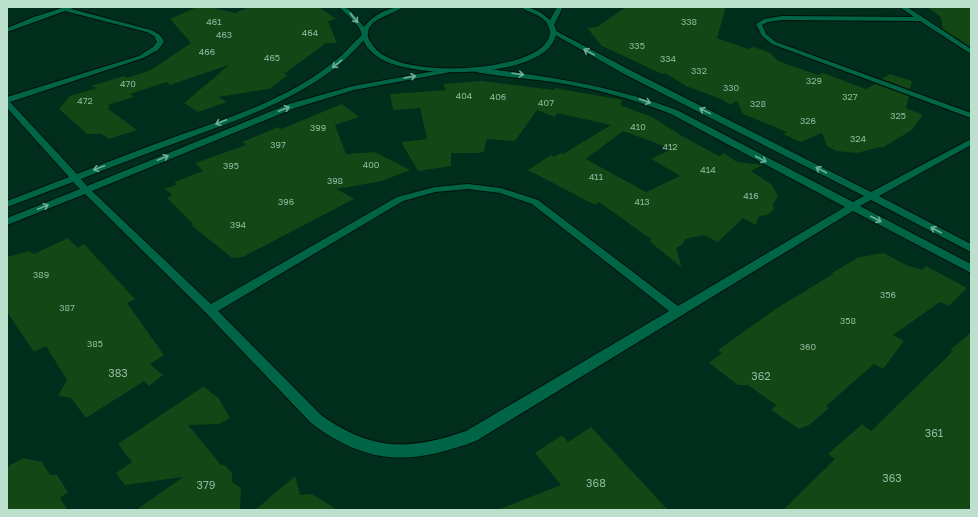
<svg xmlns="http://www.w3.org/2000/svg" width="978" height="517" font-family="'Golos Text',sans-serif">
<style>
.building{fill:#134715;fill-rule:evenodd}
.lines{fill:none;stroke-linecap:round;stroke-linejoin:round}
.minor-casing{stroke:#001209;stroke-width:2}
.tertiary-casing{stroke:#001209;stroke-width:2}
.minor{fill:#006546;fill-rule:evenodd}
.tertiary{fill:#006546;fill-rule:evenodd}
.oneway{stroke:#70af98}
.labels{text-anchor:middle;stroke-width:4;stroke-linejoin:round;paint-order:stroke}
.number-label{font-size:9px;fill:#91baa0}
.near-number-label{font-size:11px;fill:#91baa0}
</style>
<rect width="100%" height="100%" fill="#002d1c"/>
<g class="building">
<path d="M 197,7 L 210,7 L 235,13 L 249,7 L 319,7 L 336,19 L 328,21 L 337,43 L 326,43 L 284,74 L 288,75 L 269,89 L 218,97 L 227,102 L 198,112 L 184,103 L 229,65 L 170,85 L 167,82 L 130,94 L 134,97 L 108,105 L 110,107 L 107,108 L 137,130 L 109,139 L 101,134 L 87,134 L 59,109 L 70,96 L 97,88 L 91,86 L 124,76 L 127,78 L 151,70 L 191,43 L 170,19 Z"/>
<path d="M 626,7 L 726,7 L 717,38 L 748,49 L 754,47 L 770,53 L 778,61 L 818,75 L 823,73 L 866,89 L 875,84 L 909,96 L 906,108 L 923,115 L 912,130 L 882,148 L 880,147 L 857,153 L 836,151 L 827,146 L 822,133 L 801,142 L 783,134 L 787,132 L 743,114 L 737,101 L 730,105 L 723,100 L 686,86 L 665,73 L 662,74 L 602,46 L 587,28 L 597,27 Z"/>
<path d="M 927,7 L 971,7 L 971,47 L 943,29 L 941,17 Z"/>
<path d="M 890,74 L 912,81 L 910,89 L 882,79 Z"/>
<path d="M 481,81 L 554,90 L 555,88 L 623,100 L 620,104 L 622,106 L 652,117 L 682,136 L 719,156 L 724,153 L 737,162 L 762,165 L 751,171 L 771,184 L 778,196 L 773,205 L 774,210 L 767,215 L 759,216 L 756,225 L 743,218 L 718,242 L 704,235 L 685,239 L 683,244 L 676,248 L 682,268 L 649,241 L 652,240 L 599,202 L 595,205 L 528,170 L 551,155 L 554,157 L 561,153 L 563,154 L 611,125 L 557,113 L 555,117 L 537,110 L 515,141 L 487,139 L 484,151 L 479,153 L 451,153 L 451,166 L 418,171 L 401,142 L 427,139 L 420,108 L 393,110 L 390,94 L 446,90 L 443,84 ZM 623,131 L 672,149 L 651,159 L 680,176 L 646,192 L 586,159 Z"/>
<path d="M 342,104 L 359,117 L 335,125 L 346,154 L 375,152 L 410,170 L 382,181 L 337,189 L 354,199 L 243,257 L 232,258 L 191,225 L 193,224 L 167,198 L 172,195 L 165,189 L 177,184 L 174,182 L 203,171 L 195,163 L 246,145 L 242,142 L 278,127 L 281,129 Z"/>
<path d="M 68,238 L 78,248 L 84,244 L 135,299 L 127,303 L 164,355 L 150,364 L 163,375 L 149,386 L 144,381 L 86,418 L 71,398 L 58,396 L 67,380 L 46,346 L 34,352 L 7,312 L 7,257 L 29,251 L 34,254 Z"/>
<path d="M 884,253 L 906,265 L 922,270 L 926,266 L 967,288 L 949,306 L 940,302 L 893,335 L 904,341 L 883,369 L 874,364 L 826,406 L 829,408 L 809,425 L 799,429 L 771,410 L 776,405 L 748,385 L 738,385 L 709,363 L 722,353 L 718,350 L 777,308 L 833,274 L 832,273 L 859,257 Z"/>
<path d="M 971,332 L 971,510 L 783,510 L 835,459 L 828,454 L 862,424 L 871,431 L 953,351 L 950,350 Z"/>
<path d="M 204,386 L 211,393 L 218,397 L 230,418 L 219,424 L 188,425 L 221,465 L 226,466 L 232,473 L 232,482 L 241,488 L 240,510 L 136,510 L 183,477 L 125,485 L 116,473 L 132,462 L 118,444 Z"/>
<path d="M 591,427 L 668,510 L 500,510 L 500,509 L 561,485 L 535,453 L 562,435 L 568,442 Z"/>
<path d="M 23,458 L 42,462 L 50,475 L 57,475 L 68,492 L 60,498 L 68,510 L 7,510 L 7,468 L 10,465 Z"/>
<path d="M 295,476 L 300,495 L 312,494 L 338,510 L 255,510 Z"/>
</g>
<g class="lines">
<defs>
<g id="minor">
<path d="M 65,7 L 74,7 L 71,9 L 151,30 C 157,33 162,35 164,42 L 158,50 L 143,58 L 10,102 L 77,174 C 110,161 143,148 177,136 C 234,116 297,96 343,54 C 349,48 355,41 362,35 L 367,36 C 322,93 247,116 181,141 C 147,153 114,166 81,179 L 87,186 L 289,104 L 353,86 L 446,69 L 450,71 L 446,73 L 354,90 L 295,108 L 92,191 L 211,304 L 397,197 L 435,187 L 468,184 L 501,188 L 538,200 L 678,306 L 845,207 L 671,114 C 633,99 594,88 553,82 C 528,78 501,77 476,72 L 476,68 L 479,68 C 547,76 612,86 677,110 L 853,202 L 864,196 L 624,74 L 552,33 L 551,32 L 554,30 L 630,70 L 871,192 L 971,139 L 971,145 L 879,196 L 971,244 L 971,252 L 871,200 L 860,206 L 971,264 L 971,273 L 853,211 L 476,441 C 411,465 368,466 311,423 L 206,313 L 85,194 L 7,225 L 7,218 L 80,189 L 73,182 L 7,207 L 7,201 L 69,177 L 7,108 L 7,97 L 139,56 L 153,47 L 157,42 L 154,36 L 147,32 L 65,11 L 7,32 L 7,28 L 34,17 ZM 468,189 L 500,193 L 532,204 L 669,311 L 466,431 C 408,451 372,451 321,415 L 218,311 L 403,201 L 435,192 Z"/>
<path d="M 900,7 L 907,7 L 971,49 L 971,54 L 920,21 L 782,20 L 768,22 L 762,25 L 766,34 L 776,42 L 971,113 L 971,118 L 772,44 L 762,36 L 756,24 L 764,19 L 782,16 L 914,17 Z"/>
</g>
<path id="tertiary" d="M 339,7 C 352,7 356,18 364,27 C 373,15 388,7 403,7 C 393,15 369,18 368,33 C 367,38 370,41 372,44 C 377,52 385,57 394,60 C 427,74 514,71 542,47 C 547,42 552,36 549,28 C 546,15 530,14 521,7 C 533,7 541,12 550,20 L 557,7 L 563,7 L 554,25 C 558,31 556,38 552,44 C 528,78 425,77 390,63 C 378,59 368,51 363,40 C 361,37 362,34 361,32 C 358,23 345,13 339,7 Z"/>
</defs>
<use href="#minor" class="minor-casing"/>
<use href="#tertiary" class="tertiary-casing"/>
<use href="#minor" class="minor"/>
<use href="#tertiary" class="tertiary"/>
</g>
<defs><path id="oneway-shaft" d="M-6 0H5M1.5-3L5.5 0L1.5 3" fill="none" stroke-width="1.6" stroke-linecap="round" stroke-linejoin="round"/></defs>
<g class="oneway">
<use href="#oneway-shaft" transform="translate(354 18) rotate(51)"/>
<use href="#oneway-shaft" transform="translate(589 52) rotate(-151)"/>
<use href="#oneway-shaft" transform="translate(337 64) rotate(141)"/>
<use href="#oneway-shaft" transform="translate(518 74) rotate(7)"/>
<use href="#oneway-shaft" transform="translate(410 77) rotate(-10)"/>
<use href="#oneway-shaft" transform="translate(645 101) rotate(19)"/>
<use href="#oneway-shaft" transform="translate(284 109) rotate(-21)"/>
<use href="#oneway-shaft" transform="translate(705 111) rotate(-154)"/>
<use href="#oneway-shaft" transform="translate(221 122) rotate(158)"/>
<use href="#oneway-shaft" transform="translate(163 158) rotate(-23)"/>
<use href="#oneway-shaft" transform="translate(761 159) rotate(28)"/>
<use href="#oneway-shaft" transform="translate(99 168) rotate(159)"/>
<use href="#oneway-shaft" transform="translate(821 170) rotate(-152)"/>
<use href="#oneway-shaft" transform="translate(43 207) rotate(-22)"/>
<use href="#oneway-shaft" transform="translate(876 219) rotate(27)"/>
<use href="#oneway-shaft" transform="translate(936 230) rotate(-153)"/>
</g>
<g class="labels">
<g class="number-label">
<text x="214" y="25">461</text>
<text x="689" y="25">338</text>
<text x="310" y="36">464</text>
<text x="224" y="38">463</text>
<text x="637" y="49">335</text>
<text x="207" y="55">466</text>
<text x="272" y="61">465</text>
<text x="668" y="62">334</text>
<text x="699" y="74">332</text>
<text x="814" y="84">329</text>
<text x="128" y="87">470</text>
<text x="731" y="91">330</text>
<text x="464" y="99">404</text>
<text x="498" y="100">406</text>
<text x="850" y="100">327</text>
<text x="85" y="104">472</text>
<text x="546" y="106">407</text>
<text x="758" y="107">328</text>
<text x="898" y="119">325</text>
<text x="808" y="124">326</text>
<text x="638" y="130">410</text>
<text x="318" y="131">399</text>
<text x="858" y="142">324</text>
<text x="278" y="148">397</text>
<text x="670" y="150">412</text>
<text x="371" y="168">400</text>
<text x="231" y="169">395</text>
<text x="708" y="173">414</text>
<text x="596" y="180">411</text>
<text x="335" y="184">398</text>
<text x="751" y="199">416</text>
<text x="286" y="205">396</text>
<text x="642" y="205">413</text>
<text x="238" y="228">394</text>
<text x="41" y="278">389</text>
<text x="888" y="298">356</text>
<text x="67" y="311">387</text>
<text x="848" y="324">358</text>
<text x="95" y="347">385</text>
<text x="808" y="350">360</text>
</g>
<g class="near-number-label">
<text x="118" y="377">383</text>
<text x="761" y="380">362</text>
<text x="934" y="437">361</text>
<text x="892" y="482">363</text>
<text x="596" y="487">368</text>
<text x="206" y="489">379</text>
</g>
</g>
<rect width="978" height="517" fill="none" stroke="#bbe1ce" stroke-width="16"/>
</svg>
